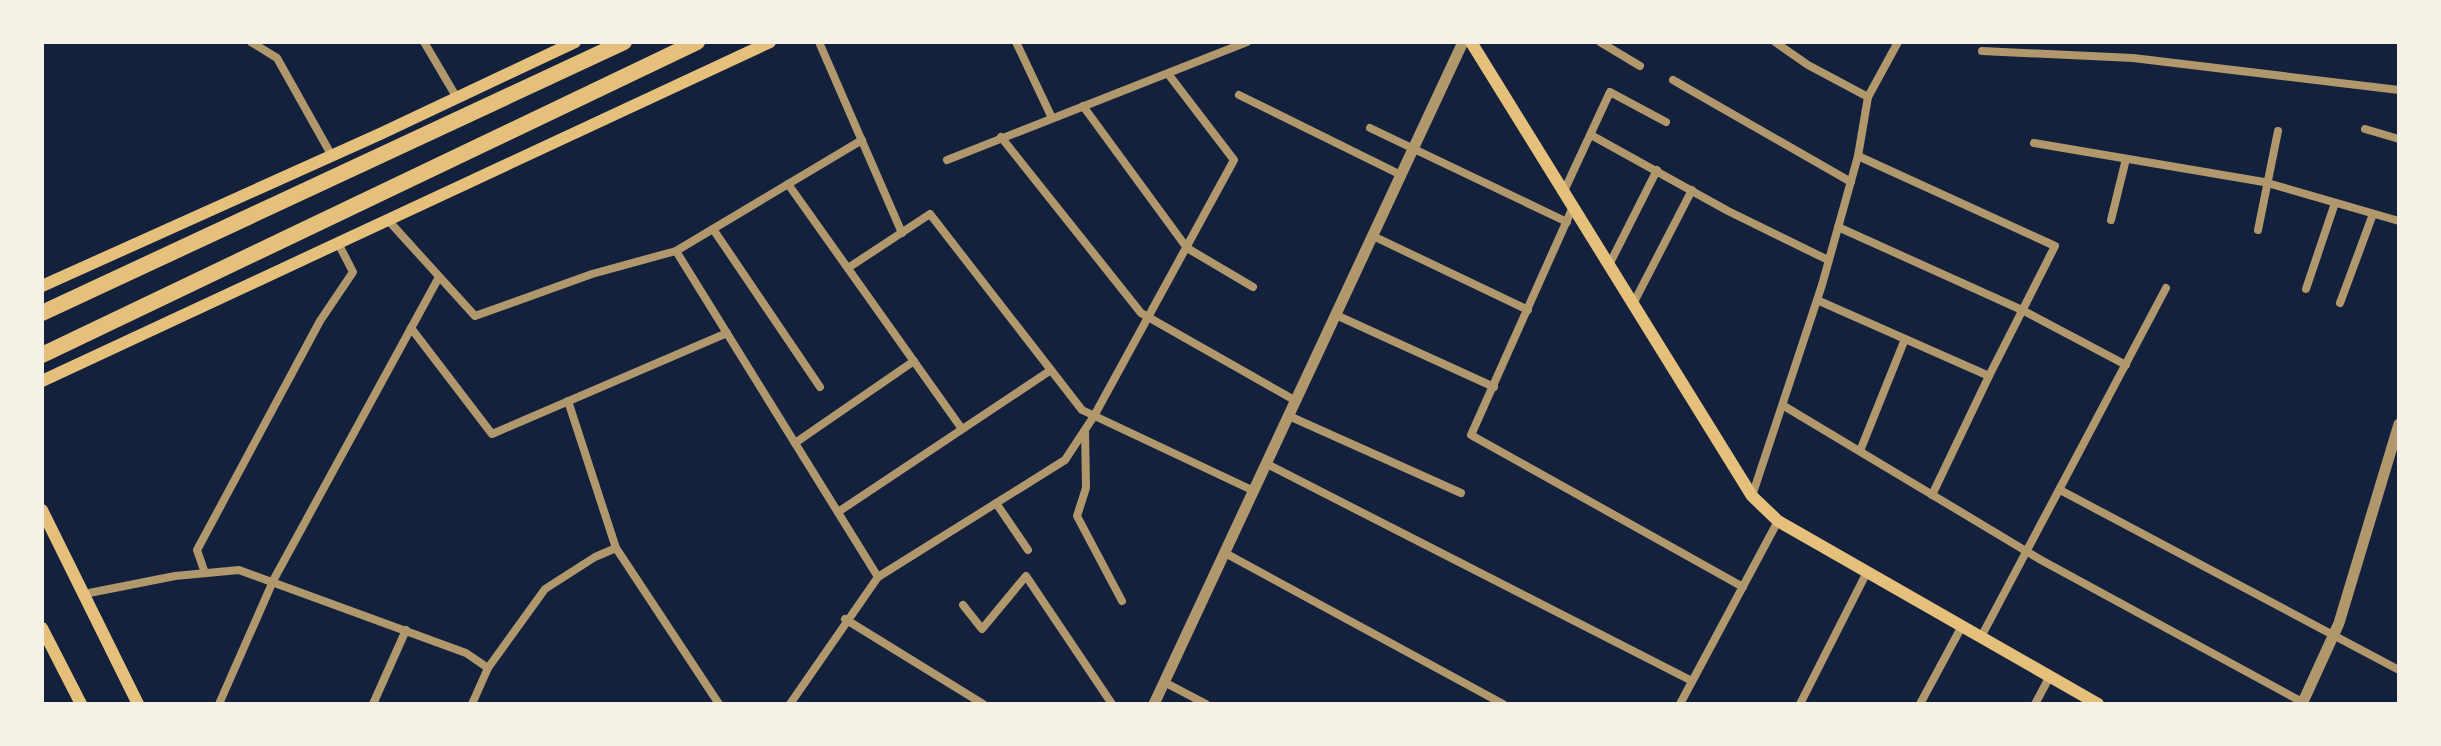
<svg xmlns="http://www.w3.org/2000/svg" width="2441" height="746" font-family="'Sofia Sans Condensed',sans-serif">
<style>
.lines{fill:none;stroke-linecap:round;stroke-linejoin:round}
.minor{stroke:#b1986c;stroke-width:8}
.tertiary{stroke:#b1986c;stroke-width:11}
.secondary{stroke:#e5c07b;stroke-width:12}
.motorway{stroke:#e5c07b;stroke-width:16}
</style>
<rect width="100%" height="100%" fill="#14213d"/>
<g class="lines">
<g class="minor">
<path d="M 251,42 L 277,58 L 332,156"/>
<path d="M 424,42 L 457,98"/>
<path d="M 819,42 L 902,233"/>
<path d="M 1016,42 L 1052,118"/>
<path d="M 1600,42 L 1640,66"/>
<path d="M 1775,42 L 1808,65 L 1868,97"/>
<path d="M 1982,51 L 2133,58 L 2399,90"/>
<path d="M 1673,80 L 1851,182"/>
<path d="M 1239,95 L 1401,175"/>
<path d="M 1083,106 L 1187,248 L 1253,287"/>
<path d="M 1370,128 L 1567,222"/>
<path d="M 2365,129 L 2399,139"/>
<path d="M 1591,135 L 1728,211 L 1828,260"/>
<path d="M 1001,137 L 1141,313 L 1296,401"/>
<path d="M 2034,143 L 2264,182 L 2399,221"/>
<path d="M 1858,156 L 2055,246 L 1989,376"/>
<path d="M 947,160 L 1247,42"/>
<path d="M 788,184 L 962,429"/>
<path d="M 1564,191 L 1610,92 L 1666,122"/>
<path d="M 1573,207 L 1471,435 L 1743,587"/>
<path d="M 387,219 L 475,316 L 592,274 L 676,251 L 862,140"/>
<path d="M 2111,220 L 2126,159"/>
<path d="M 1838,227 L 2022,310 L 2126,365"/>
<path d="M 713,229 L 820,387"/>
<path d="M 2258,230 L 2278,131"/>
<path d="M 1373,236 L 1528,310"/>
<path d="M 676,251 L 878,577"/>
<path d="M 1609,265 L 1657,170"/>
<path d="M 848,268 L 930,214 L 1082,410 L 1254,491"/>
<path d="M 2306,289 L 2335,203"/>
<path d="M 1817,300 L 1989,376 L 1932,495"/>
<path d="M 2340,303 L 2373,214"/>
<path d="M 1633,304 L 1692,190"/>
<path d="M 1336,315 L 1494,387"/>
<path d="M 411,328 L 492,434 L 727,333"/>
<path d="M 568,401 L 616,548"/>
<path d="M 1784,406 L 2041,560 L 2304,703"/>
<path d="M 1289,416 L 1461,493"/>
<path d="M 1085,431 L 1086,488 L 1077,516 L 1122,601"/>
<path d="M 795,443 L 914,361"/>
<path d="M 1860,451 L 1905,339"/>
<path d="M 1267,464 L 1692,681"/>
<path d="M 2062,491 L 2399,670"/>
<path d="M 1752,496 L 1822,285 L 1858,156 L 1868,97 L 1898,42"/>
<path d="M 996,503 L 1028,550"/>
<path d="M 838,512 L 1051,370"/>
<path d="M 1225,553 L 1503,704"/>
<path d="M 205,573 L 197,550 L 320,321 L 353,272 L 338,243"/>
<path d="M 84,594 L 175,576 L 239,570 L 466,653 L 488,668 L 545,589 L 595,557 L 616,548 L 719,704"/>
<path d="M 963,605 L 982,629 L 1026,576 L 1112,704"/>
<path d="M 845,619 L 983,704"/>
<path d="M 1981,637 L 2166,288"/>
<path d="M 1164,682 L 1206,704"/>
<path d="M 219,704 L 274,579 L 439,277"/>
<path d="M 373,704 L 406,630"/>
<path d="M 472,704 L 488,668"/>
<path d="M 790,704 L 878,577 L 1065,460 L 1094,416 L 1234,160 L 1169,75"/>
<path d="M 1680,704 L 1778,521"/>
<path d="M 1800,704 L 1867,572"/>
<path d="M 1920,704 L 1962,626"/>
<path d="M 2035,704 L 2050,676"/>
</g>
<g class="tertiary">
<path d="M 1154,704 L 1463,42"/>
<path d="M 2302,704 L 2339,623 L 2399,424"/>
</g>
<g class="secondary">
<path d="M 1471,42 L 1752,496 L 1778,521 L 2098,704"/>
<path d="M 42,286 L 380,134 L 575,42"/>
<path d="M 42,381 L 770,42"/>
<path d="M 42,510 L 138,704"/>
<path d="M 42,628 L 81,704"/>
</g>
<g class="motorway">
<path d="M 42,313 L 624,42"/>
<path d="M 42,355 L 697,42"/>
</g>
</g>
<rect width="2441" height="746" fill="none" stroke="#f6f1e7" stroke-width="88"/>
</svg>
